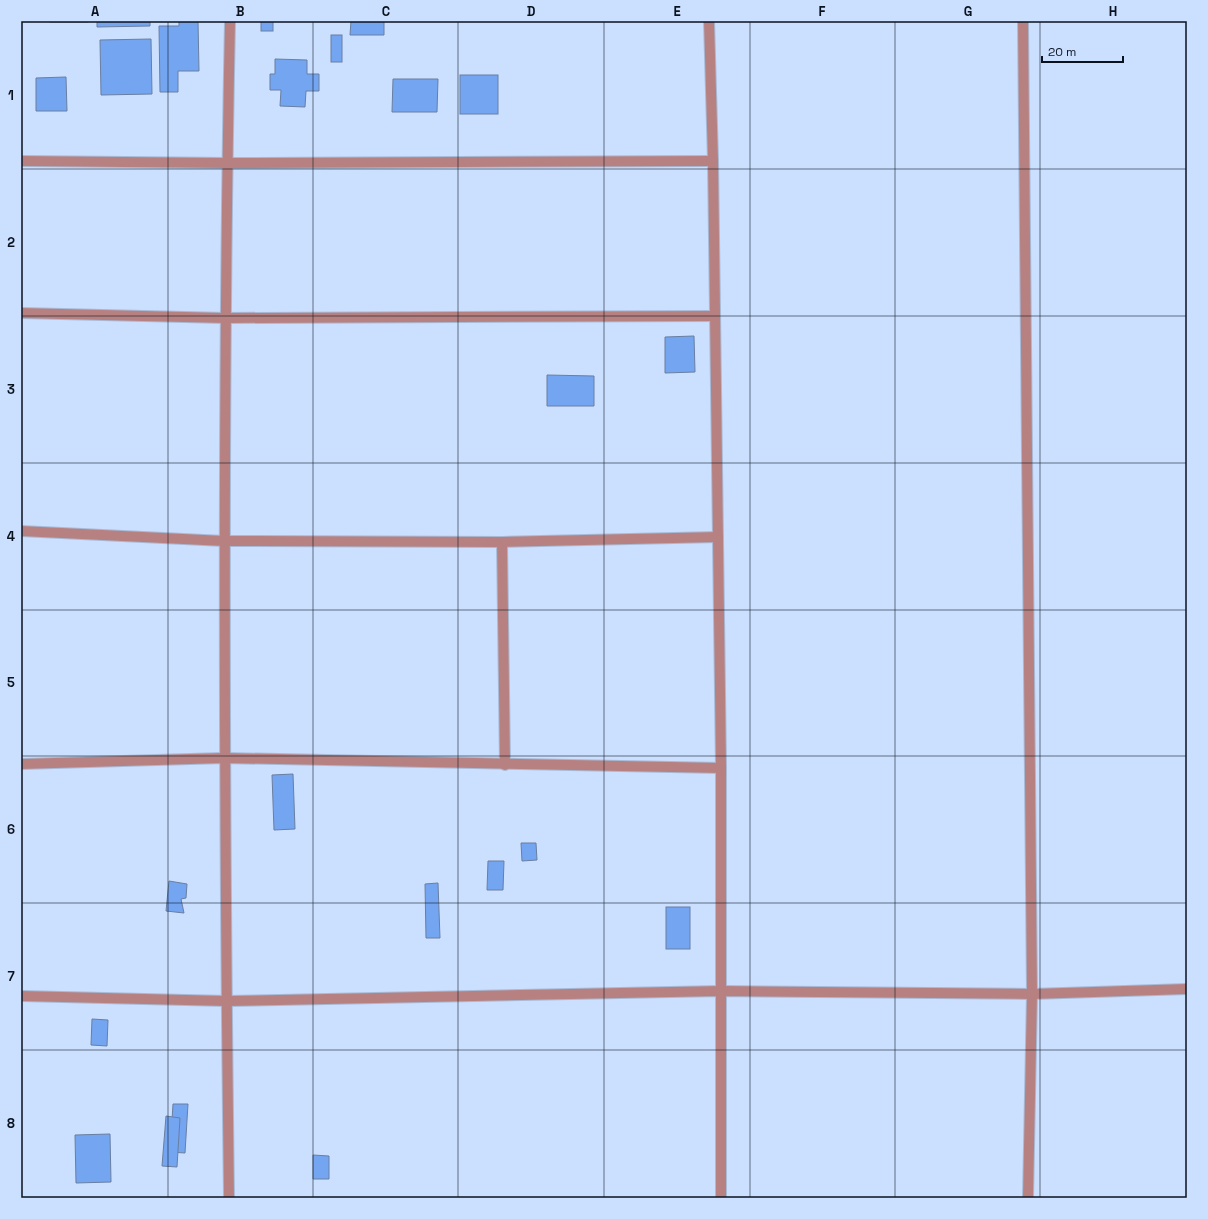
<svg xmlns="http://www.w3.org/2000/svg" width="1208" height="1219" font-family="'Space Grotesk',sans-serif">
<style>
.building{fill:#74a5f1;stroke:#697fa2}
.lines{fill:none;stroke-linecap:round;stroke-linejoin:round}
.minor-casing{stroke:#a8bad6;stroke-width:12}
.minor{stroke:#b88181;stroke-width:10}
.grid{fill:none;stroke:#0a121f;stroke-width:1;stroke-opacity:0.55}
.neatline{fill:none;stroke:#0a121f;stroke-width:1.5}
.grid-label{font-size:13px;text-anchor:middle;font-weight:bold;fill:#0a121f}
</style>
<rect width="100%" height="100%" fill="#cbdffe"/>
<g class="building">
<rect x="50" y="21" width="38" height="1"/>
<path d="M 97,21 L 150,21 L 150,26 L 97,27 Z"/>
<path d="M 179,21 L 198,21 L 199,71 L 178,71 L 178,92 L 160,92 L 159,26 L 179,26 Z"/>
<rect x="261" y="21" width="12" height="10"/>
<path d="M 351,21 L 384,21 L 384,35 L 350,35 Z"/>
<rect x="331" y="35" width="11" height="27"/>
<path d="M 151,39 L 152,94 L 101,95 L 100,40 Z"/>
<path d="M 275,59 L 307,60 L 307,74 L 319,74 L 319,91 L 306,91 L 305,107 L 280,106 L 281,90 L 270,90 L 270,74 L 275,74 Z"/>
<rect x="460" y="75" width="38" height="39"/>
<path d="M 66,77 L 67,111 L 36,111 L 36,78 Z"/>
<path d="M 393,79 L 438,79 L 437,112 L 392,112 Z"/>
<path d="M 694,336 L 695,372 L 665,373 L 665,337 Z"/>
<path d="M 547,375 L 594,376 L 594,406 L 547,406 Z"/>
<path d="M 293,774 L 295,829 L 274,830 L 272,775 Z"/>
<path d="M 521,843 L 536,843 L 537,860 L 522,861 Z"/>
<path d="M 488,861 L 504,861 L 503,890 L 487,890 Z"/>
<path d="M 169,881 L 187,884 L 186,898 L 181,899 L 184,913 L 166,911 Z"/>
<path d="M 438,883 L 440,938 L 426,938 L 425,884 Z"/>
<rect x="666" y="907" width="24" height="42"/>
<path d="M 92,1019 L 108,1020 L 107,1046 L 91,1045 Z"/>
<path d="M 173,1104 L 188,1104 L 185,1153 L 170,1152 Z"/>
<path d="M 166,1116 L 180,1118 L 177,1167 L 162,1166 Z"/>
<path d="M 110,1134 L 111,1182 L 76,1183 L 75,1135 Z"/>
<path d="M 313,1155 L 329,1156 L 329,1179 L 313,1179 Z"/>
</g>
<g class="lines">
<defs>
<g id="minor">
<path d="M 709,21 L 713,161 L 721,768 L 721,1198"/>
<path d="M 1023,21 L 1032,994 L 1028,1198"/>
<path d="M 21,161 L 227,163 L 713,161"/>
<path d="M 21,313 L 225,318 L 714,316"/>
<path d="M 21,531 L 224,541 L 502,542 L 718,537"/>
<path d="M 502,542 L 505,765"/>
<path d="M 21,764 L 224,758 L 721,768"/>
<path d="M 21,996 L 227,1001 L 721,991 L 1032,994 L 1187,989"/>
<path d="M 229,1198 C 224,806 222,413 230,21"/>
</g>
</defs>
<use href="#minor" class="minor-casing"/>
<use href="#minor" class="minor"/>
</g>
<path class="grid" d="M 168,21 L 168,1198M 313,21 L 313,1198M 458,21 L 458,1198M 604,21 L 604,1198M 750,21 L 750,1198M 895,21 L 895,1198M 1040,21 L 1040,1198M 21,169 L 1187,169M 21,316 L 1187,316M 21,463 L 1187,463M 21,610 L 1187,610M 21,756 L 1187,756M 21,903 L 1187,903M 21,1050 L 1187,1050"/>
<rect width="1208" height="1219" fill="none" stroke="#cbdffe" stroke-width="44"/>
<path d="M1042 56v6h81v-6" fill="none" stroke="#0a121f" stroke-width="2"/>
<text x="1048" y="56" font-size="12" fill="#0a121f" stroke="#cbdffe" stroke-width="3" paint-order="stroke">20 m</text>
<rect x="22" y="22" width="1164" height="1175" class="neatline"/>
<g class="grid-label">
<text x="95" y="16">A</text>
<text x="240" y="16">B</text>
<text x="386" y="16">C</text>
<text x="531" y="16">D</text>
<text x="677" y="16">E</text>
<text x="822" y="16">F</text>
<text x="968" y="16">G</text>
<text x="1113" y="16">H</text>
<text x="11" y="100">1</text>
<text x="11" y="247">2</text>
<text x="11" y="394">3</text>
<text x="11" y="541">4</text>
<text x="11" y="687">5</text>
<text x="11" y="834">6</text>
<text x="11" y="981">7</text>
<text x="11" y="1128">8</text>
</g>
</svg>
